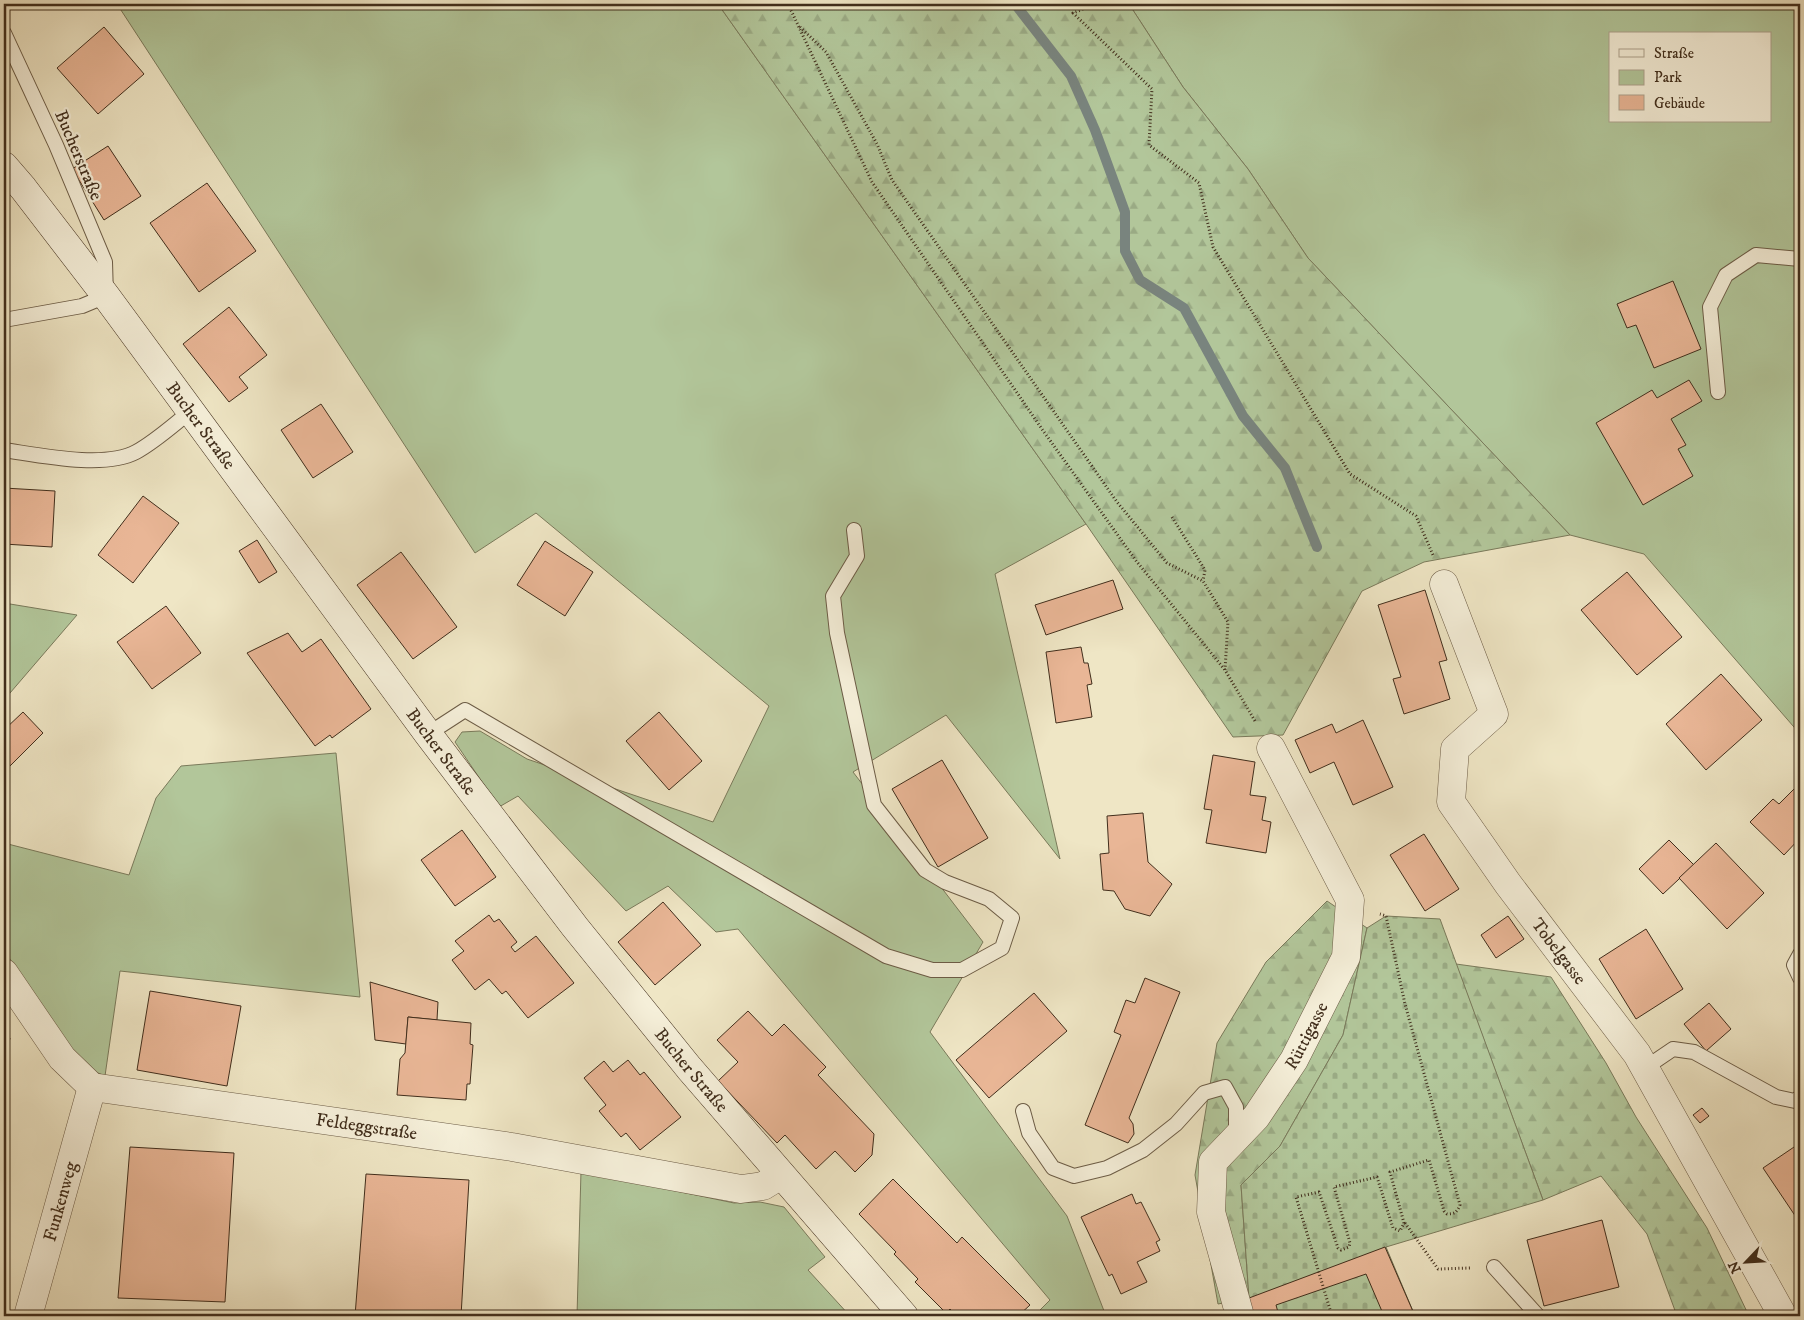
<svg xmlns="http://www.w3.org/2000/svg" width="1804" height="1320" font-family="'IM FELL DW Pica',serif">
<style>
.green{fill:#b2c69a;stroke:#7a7a5b;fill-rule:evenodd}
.forest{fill:url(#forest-firs);stroke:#7a7a5b}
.cemetery{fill:url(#cemetery-stones);stroke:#7a7a5b}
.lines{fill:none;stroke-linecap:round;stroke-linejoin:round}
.stream{stroke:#79847e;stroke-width:10}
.building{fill:#e9b696;stroke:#412e1c}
.lane-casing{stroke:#6c5c46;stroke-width:16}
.street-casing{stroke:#6c5c46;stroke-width:29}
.secondary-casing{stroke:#412e1c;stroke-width:29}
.path{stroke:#412e1c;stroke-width:3;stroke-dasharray:1 2.5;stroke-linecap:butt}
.lane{stroke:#f5efd9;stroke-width:14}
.street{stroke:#f5efd9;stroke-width:28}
.secondary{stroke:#f5efd9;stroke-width:28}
.labels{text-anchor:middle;stroke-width:4.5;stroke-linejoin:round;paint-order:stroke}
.street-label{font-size:18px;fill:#412e1c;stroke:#f5efd9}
</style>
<defs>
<pattern id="forest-firs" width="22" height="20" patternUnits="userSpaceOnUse" patternTransform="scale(1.25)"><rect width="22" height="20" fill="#b2c69a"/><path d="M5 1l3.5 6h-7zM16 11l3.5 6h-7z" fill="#9aaa84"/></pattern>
<pattern id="cemetery-stones" width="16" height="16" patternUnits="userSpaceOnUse" patternTransform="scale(1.25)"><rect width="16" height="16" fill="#b2c69a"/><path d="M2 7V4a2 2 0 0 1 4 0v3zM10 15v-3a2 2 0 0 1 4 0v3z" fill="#9aaa84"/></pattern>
</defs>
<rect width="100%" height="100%" fill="#efe6c5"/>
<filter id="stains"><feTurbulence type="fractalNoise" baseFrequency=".004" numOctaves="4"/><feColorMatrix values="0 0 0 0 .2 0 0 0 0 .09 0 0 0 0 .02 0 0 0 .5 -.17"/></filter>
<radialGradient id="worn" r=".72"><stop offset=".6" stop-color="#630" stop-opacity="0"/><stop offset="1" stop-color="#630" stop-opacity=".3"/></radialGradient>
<g class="green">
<path d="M 117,4 L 718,4 L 1086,524 L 995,574 L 1060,859 L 946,715 L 853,772 L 983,942 L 930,1032 L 1067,1216 L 1106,1316 L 1034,1316 L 1050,1300 L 738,929 L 716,932 L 668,886 L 626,911 L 518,796 L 499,807 L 455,742 L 462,732 L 480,731 L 527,759 L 713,822 L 769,706 L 536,513 L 475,553 Z"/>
<path d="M 1129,4 L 1800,4 L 1800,734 L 1644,554 L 1570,535 L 1308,258 L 1248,169 L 1183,87 ZM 1610,34 L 1770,34 L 1770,121 L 1610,121 Z"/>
<path d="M 4,603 L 77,615 L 4,700 Z"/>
<path d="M 336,753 L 360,997 L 120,971 L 105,1076 L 79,1065 L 4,950 L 4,843 L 129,875 L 156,798 L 181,766 Z"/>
<path d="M 581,1171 L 734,1203 L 760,1202 L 784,1207 L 825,1257 L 808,1270 L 850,1316 L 577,1316 Z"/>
</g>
<g class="forest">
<path d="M 718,4 L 1129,4 L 1183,87 L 1248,169 L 1308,258 L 1570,535 L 1424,562 L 1362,591 L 1283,735 L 1233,737 L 1086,524 Z"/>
<path d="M 1327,901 L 1367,928 L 1343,1035 L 1280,1146 L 1241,1185 L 1249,1298 L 1218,1304 L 1195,1175 L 1217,1043 L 1266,962 Z"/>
<path d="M 1456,964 L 1551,977 L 1606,1063 L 1636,1117 L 1707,1228 L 1749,1316 L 1677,1316 L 1647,1234 L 1601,1176 L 1543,1200 Z"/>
</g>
<path class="cemetery" d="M 1386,916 L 1440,919 L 1543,1200 L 1386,1247 L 1415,1316 L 1253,1316 L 1249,1298 L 1241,1185 L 1280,1146 L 1343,1035 L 1367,928 Z"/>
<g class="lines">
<path class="stream" d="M 1015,4 L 1071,76 L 1095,130 L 1125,212 L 1125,251 L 1140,280 L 1184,308 L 1243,416 L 1285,468 L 1317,547"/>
</g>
<g class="building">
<path d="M 104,27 L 144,74 L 98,114 L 57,68 Z"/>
<path d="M 108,146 L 141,196 L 104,220 L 72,169 Z"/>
<path d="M 207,183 L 256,251 L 199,292 L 150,223 Z"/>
<path d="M 1673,281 L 1701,349 L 1654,368 L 1636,325 L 1627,328 L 1617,304 Z"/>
<path d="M 229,307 L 267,355 L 239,377 L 248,388 L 229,402 L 183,344 Z"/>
<path d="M 1689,380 L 1702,401 L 1671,419 L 1686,445 L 1678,449 L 1693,476 L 1643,505 L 1596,423 L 1652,390 L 1657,398 Z"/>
<path d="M 321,404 L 353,452 L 313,478 L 281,430 Z"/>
<path d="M 4,488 L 55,491 L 52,547 L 4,544 Z"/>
<path d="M 143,496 L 179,523 L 133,583 L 98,555 Z"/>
<path d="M 257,540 L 277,572 L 259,583 L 239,551 Z"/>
<path d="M 545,541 L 593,572 L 565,616 L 517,585 Z"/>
<path d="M 401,552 L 457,627 L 413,659 L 357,585 Z"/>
<path d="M 1627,572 L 1682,637 L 1637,675 L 1581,610 Z"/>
<path d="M 1113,580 L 1123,609 L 1046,635 L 1035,605 Z"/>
<path d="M 1425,590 L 1447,660 L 1439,662 L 1450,699 L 1404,714 L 1393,679 L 1401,677 L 1378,605 Z"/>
<path d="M 166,606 L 201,653 L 152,689 L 117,642 Z"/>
<path d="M 288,633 L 302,652 L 321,639 L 371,709 L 332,738 L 330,735 L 315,746 L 247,653 Z"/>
<path d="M 1081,647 L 1084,663 L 1088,663 L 1092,684 L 1087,685 L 1092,717 L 1056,723 L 1046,652 Z"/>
<path d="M 1721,674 L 1762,720 L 1706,770 L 1666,724 Z"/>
<path d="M 23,712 L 43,733 L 4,772 L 4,730 Z"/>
<path d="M 659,712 L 702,761 L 669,790 L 626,741 Z"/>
<path d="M 1363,720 L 1393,787 L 1353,805 L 1334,762 L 1310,773 L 1295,740 L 1332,724 L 1336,733 Z"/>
<path d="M 1213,755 L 1255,762 L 1250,795 L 1266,797 L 1262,820 L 1271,822 L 1266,853 L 1206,843 L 1212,810 L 1204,809 Z"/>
<path d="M 942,760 L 988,838 L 938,867 L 892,789 Z"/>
<path d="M 1800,783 L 1800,838 L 1784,855 L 1750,822 L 1773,799 L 1779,804 Z"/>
<path d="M 1143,813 L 1148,862 L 1172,884 L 1150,916 L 1125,909 L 1114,891 L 1103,890 L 1100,854 L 1109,853 L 1107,816 Z"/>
<path d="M 462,830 L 496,877 L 455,906 L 421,860 Z"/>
<path d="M 1424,834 L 1459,889 L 1425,911 L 1390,855 Z"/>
<path d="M 1669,840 L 1694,865 L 1663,894 L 1639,869 Z"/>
<path d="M 1716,843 L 1764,893 L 1727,929 L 1679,878 Z"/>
<path d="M 663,902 L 701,945 L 655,985 L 618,942 Z"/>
<path d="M 489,915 L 494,922 L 499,919 L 517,942 L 511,947 L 515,952 L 536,936 L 574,983 L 528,1018 L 506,991 L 502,994 L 489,979 L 475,990 L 452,960 L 464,951 L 455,941 Z"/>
<path d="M 1508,916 L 1524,939 L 1496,958 L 1481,935 Z"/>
<path d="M 1646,929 L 1683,989 L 1636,1019 L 1599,959 Z"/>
<path d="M 1145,978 L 1180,992 L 1129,1118 L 1133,1124 L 1134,1134 L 1128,1143 L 1085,1125 L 1121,1035 L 1114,1032 L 1126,1000 L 1135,1003 Z"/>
<path d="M 370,982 L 438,1002 L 437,1020 L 408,1017 L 406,1044 L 375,1040 Z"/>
<path d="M 150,991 L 241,1006 L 227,1086 L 137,1070 Z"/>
<path d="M 1034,993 L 1067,1031 L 989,1098 L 956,1060 Z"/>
<path d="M 1709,1003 L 1731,1029 L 1706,1051 L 1684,1024 Z"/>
<path d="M 748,1011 L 772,1036 L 784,1024 L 826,1067 L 818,1075 L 874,1134 L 872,1155 L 855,1172 L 835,1151 L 816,1169 L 785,1135 L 777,1143 L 718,1081 L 738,1062 L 717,1040 Z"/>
<path d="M 408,1017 L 471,1023 L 470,1044 L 473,1045 L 470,1084 L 467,1084 L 466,1100 L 397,1095 L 400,1059 L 405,1053 Z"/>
<path d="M 4,1036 L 10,1038 L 4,1065 Z"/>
<path d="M 628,1060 L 640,1075 L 644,1072 L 681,1117 L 640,1150 L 626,1133 L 621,1137 L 599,1111 L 606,1105 L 584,1078 L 604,1061 L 613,1072 Z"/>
<path d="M 1702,1108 L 1709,1116 L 1700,1123 L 1693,1115 Z"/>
<path d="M 1800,1143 L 1800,1223 L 1763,1168 Z"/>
<path d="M 130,1147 L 234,1153 L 225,1302 L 118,1298 Z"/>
<path d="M 366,1174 L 469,1180 L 461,1316 L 355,1316 Z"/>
<path d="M 893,1179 L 957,1243 L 962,1237 L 1030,1305 L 1018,1316 L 957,1316 L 950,1309 L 946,1313 L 915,1282 L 918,1279 L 894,1254 L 896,1252 L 859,1214 Z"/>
<path d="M 1132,1194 L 1136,1204 L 1141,1202 L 1160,1240 L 1156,1242 L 1160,1251 L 1137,1262 L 1147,1282 L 1121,1294 L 1112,1274 L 1109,1276 L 1081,1217 Z"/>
<path d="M 1602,1220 L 1619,1287 L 1544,1306 L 1527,1240 Z"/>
<path d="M 1385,1247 L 1415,1316 L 1384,1316 L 1366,1274 L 1276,1305 L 1279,1316 L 1253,1316 L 1249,1298 Z"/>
</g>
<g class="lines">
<defs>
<g id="lane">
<path d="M 4,33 L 56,145 L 105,262 L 106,296 L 82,306 L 4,320"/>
<path d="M 1718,392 L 1710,307 L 1726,275 L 1756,255 L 1800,259"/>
<path d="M 4,450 C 39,455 104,469 136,452 C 156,441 173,425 191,411"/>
<path d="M 428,734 L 465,710 L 886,956 L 932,970 L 962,970 L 1002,948 L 1012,918 L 989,899 L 945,882 L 925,870 L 874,805 L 837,633 L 833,596 L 857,556 L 854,530"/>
<path d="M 1800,954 L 1794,965 L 1800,978"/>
<path d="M 1645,1068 L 1673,1049 L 1694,1052 L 1776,1097 L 1795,1101 L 1800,1097"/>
<path d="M 1023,1111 L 1029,1133 L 1053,1168 L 1074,1176 L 1107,1168 L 1143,1150 L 1176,1124 L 1204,1093 L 1225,1087 L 1236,1107 L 1236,1135"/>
<path d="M 1494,1267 L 1538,1316"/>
</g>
<g id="street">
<path id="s1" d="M 1444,584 L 1494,714 L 1455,749 L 1451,802 L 1508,884 L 1637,1054 L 1783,1316"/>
<path id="s2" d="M 4,973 L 62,1058 L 92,1087 L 512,1147 L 741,1189 L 763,1186 L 781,1175"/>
<path id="s3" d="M 28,1316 L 92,1087"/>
<path id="s4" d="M 1240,1316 L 1211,1212 L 1213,1162 L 1256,1117 L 1294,1060 L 1346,957 L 1350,900 L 1271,748"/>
</g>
<g id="secondary">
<path id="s5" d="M 4,166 L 23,188 L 106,296 L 428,734 L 575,927 L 689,1068 L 904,1316"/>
</g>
</defs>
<use href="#lane" class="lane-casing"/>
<use href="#street" class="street-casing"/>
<use href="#secondary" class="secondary-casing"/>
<g class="path">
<path d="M 788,4 L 872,182 L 1044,432 L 1137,562 L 1225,670 L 1255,721"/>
<path d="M 1096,4 L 1073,13 L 1152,89 L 1149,145 L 1199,183 L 1213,247 L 1350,474 L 1416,516 L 1433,555"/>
<path d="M 800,27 L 826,52 L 877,144 L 892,180 L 1117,502 L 1167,563 L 1203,581 L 1228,622 L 1225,670"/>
<path d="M 1172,517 L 1205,570 L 1203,581"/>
<path d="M 1405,1223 L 1438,1269 L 1470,1268"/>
<path d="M 1332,1316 L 1296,1197 L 1319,1192 L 1338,1248 L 1341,1250 L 1349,1247 L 1350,1243 L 1334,1187 L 1377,1177 L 1393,1228 L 1400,1231 L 1404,1223 L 1390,1172 L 1429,1160 L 1444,1211 L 1447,1214 C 1455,1214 1457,1212 1460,1205 L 1405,1004 L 1386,916 L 1380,914"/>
</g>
<use href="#lane" class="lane"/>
<use href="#street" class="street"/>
<use href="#secondary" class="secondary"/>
</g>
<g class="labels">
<g class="street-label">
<text transform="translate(79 155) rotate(67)" y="6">Bucherstraße</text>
<text dy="6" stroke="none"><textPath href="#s5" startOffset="326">Bucher Straße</textPath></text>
<text dy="6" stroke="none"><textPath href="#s5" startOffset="731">Bucher Straße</textPath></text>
<text dy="6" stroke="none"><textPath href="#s1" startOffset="429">Tobelgasse</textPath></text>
<text dy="6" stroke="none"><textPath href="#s4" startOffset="316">Rüttigasse</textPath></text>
<text dy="6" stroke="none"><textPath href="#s5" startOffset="1136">Bucher Straße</textPath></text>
<text dy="6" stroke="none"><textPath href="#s2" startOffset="422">Feldeggstraße</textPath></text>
<text dy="6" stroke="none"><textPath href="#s3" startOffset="119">Funkenweg</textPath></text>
</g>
</g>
<rect width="1804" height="1320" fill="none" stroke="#efe6c5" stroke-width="20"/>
<rect x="5" y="5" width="1794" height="1310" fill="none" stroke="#412e1c" stroke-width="2.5"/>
<rect x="10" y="10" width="1784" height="1300" fill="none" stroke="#412e1c"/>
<rect x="1609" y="32" width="162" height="90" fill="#f5efd9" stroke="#ada28d"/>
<rect x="1619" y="49" width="25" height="8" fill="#f5efd9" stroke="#ada28d"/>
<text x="1654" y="58" font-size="15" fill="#412e1c">Straße</text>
<rect x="1619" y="70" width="25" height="15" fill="#b2c69a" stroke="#ada28d"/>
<text x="1654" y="82" font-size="15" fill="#412e1c">Park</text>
<rect x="1619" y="95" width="25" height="15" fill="#e9b696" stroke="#ada28d"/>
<text x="1654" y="108" font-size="15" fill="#412e1c">Gebäude</text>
<g transform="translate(1746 1262) rotate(245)" stroke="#f5efd9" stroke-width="4" paint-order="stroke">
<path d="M0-4L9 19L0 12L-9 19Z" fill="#412e1c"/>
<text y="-8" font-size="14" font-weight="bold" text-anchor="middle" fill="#412e1c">N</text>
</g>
<rect width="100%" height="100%" filter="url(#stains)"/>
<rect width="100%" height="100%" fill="url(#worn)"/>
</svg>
